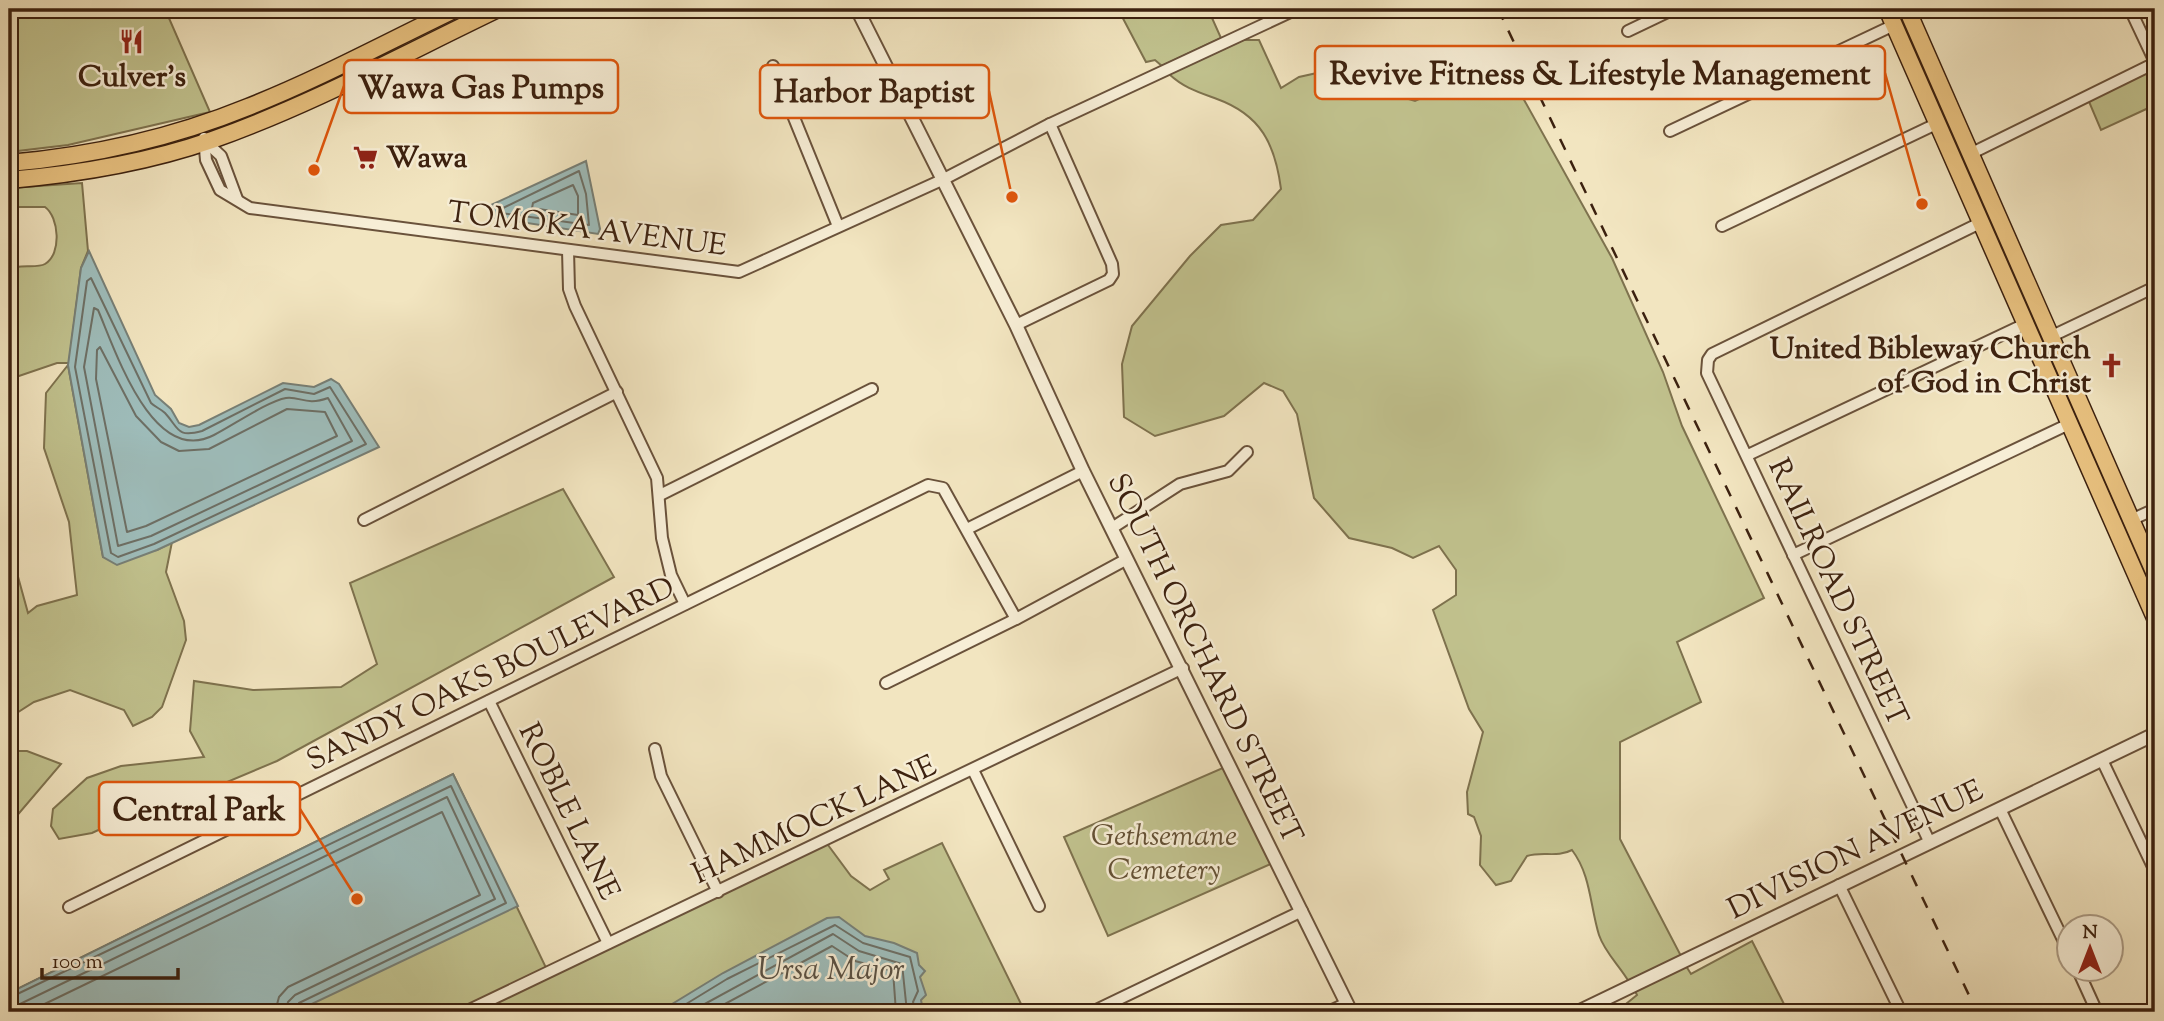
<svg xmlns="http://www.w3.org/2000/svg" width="2164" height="1021" font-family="'Sorts Mill Goudy',serif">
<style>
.green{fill:#c1c28e;stroke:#7e724e;stroke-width:2}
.water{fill:#9ebdbb;stroke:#777f76;stroke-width:2}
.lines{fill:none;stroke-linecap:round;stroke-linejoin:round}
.shore{stroke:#6d6f65;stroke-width:2}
.minor-casing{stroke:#6a523b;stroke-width:14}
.tertiary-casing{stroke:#6a523b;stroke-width:16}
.primary-casing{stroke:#3c210f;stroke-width:19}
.minor{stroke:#f7eed6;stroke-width:10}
.tertiary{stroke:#f7eed6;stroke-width:12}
.primary{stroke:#e9c280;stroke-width:16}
.rail{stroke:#3c210f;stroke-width:2.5;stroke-dasharray:12 12;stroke-linecap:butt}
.labels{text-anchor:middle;stroke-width:5;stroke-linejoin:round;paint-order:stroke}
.poi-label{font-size:30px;font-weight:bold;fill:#3c210f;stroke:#f7eed6}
.street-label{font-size:30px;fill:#3c210f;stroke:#f7eed6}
.park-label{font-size:30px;font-style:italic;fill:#645135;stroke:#f7eed6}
.water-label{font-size:32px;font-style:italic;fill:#595043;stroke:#f7eed6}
.leader{fill:none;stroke:#df560c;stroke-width:2.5}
.callout-dot{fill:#df560c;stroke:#f7eed6;stroke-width:2.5}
.callout{fill:#f7eed6;stroke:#df560c;stroke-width:2.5}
.callout-label{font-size:32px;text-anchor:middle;font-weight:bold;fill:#3c210f}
</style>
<rect width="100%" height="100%" fill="#f2e5c0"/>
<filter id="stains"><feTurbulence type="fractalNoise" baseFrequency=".00286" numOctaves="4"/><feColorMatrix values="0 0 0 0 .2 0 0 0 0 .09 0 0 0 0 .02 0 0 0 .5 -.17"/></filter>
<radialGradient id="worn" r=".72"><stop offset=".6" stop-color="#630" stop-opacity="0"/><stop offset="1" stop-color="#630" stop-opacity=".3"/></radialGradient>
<g class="green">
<path d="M 9,9 L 165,9 L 210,112 L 68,145 L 9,152 Z"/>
<path d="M 1118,9 L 1208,9 L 1221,38 L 1162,66 L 1155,60 L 1146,62 Z"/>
<path d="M 1243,40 L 1259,40 L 1281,88 L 1299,77 L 1366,62 L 1399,77 L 1405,98 L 1415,101 L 1473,75 L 1490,58 L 1508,71 L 1612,258 L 1663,372 L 1682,426 L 1764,598 L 1677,642 L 1701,702 L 1620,742 L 1620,839 L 1681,956 L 1629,982 C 1620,966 1605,953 1599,935 C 1590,906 1591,875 1572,850 C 1557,858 1543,851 1527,856 L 1511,881 L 1496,885 L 1480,865 L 1481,836 L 1474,817 L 1468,814 L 1467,792 L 1483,732 L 1469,709 L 1433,610 L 1456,595 L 1456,570 L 1439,546 L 1413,558 L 1392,548 L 1349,538 L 1314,498 L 1297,414 L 1283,391 L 1264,383 L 1224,416 L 1155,436 L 1124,417 L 1122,364 L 1132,326 L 1190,256 L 1221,225 L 1253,220 L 1281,189 C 1275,144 1261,115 1217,99 C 1198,92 1184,88 1169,74 Z"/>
<path d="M 2155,63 L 2155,105 L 2101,130 L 2087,97 Z"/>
<path d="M 82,183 L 88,251 L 81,268 L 69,363 L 57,363 L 13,378 L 9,443 L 9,276 L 17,267 C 25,265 38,268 45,264 C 62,254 59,217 45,207 L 9,207 L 9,188 Z"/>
<path d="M 68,365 L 103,557 L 157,550 L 172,542 L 166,572 L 184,621 L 186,640 L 162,707 L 152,717 L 133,726 L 124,710 L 70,690 L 34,702 L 9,718 L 9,544 L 28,613 L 37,606 L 77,595 L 69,522 L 44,448 L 46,393 Z"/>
<path d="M 563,489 L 614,577 L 277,761 L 182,801 L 167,798 L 92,833 L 59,839 L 51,826 L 53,809 L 87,778 L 121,766 L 204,757 L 190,731 L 194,681 L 253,690 L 341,687 L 377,664 L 350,583 Z"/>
<path d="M 9,751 L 27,751 L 61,764 L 9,825 Z"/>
<path d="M 1225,767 L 1273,863 L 1108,936 L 1064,837 Z"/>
<path d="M 453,774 L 548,972 L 825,841 L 851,876 L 870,890 L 889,879 L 884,870 L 942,843 L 1025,1012 L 986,1012 L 982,1004 L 962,1012 L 9,1012 L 9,993 Z"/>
<path d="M 1752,941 L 1788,1012 L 1616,1012 L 1637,995 L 1635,991 L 1686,966 L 1691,974 Z"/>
</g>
<g class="water">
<path d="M 586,161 L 600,229 L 598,234 L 489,217 L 489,206 Z"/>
<path d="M 89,251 L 155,395 L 171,409 L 179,423 L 189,427 L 199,425 L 283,383 L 314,387 L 331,379 L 339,384 L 379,447 L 157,550 L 117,565 L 103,557 L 68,365 L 81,268 Z"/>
<path d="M 453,774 L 518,906 L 295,1012 L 9,1012 L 9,993 Z"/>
<path d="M 839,917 L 865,936 L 894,943 L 917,953 L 919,965 L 925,971 L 920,977 L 926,995 L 921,1000 L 923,1010 L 917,1012 L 659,1012 L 723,973 L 827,918 Z"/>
</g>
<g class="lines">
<g class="shore">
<path d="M 579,171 L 586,194 L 589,225 L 501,213 L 503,208 Z"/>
<path d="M 573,185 L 578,196 L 578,215 L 532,208 L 533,203 Z"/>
<path d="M 91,278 L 151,403 C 155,407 161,409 165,413 C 179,428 176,438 202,431 L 285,389 L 314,394 L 330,387 L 366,444 L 154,544 L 118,557 L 111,553 L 75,367 L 87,281 Z"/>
<path d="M 94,308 L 98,310 C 116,352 153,467 214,435 C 232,426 268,401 286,398 C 300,396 306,406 328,398 L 352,441 L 151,536 L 118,546 L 84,367 Z"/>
<path d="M 100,347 L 136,416 L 161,442 L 179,451 L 209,449 L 287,409 L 325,412 L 337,436 L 146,526 L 127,532 L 96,379 L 97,350 Z"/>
<path d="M 9,998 L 451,786 L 506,903 L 299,1003 L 295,1012"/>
<path d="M 9,1007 L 18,1005 L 447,797 L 495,899 L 295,995 L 288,1002 L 286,1012"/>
<path d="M 28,1012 L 442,812 L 480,895 L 288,987 L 279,997 L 275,1012"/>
<path d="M 673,1012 L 727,979 L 835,925 L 863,943 L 910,957 L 918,991 L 913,1002 L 916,1012"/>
<path d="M 690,1012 L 833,934 L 859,951 L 902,964 L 907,1012"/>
<path d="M 710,1012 L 832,946 L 855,961 L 893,971 L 896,1012"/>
</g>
<defs>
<g id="minor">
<path d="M 2130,9 L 2155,62"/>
<path d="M 1628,31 L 1674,9"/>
<path d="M 773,66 L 838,226"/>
<path d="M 1670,131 L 1894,25"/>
<path d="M 204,138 L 206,160 L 220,190 L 250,208 L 739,272 L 944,179 L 1050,124 L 1297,9"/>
<path d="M 206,142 L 221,156 L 237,199"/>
<path d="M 1970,154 L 2155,63"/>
<path d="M 1722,226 L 1936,124"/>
<path d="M 568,250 L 569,289 L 575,306 L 657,478 L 662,538 L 671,575 L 685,604"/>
<path d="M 1016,325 L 1109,280 L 1113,274 L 1112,264 L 1050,124"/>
<path d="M 2050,337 L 2155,287"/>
<path d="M 1748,455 L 2025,324"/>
<path d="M 660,495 L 872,389"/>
<path d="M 364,520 L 617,392"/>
<path d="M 2131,520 L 2155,509"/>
<path d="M 1112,528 L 1180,484 L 1228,471 L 1247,452"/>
<path d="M 967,529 L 1083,471"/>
<path d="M 1793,555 L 2069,424"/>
<path d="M 886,683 L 1016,619 L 1127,559"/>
<path d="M 489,701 L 608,943"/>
<path d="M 655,749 L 661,776 L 718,892"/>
<path d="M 2102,760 L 2155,871"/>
<path d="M 973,770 L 1039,906"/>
<path d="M 2000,809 L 2070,954"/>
<path d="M 1930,843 L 1707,373 L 1708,360 L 1712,354 L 1980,223"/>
<path d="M 1839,885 L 1901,1012"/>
<path d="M 69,907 L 928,485 L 943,488 L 1016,619"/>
<path d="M 2077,968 L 2097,1012"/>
<path d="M 465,1012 L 1183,668"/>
<path d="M 1092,1012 L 1302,911"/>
<path d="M 1328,1012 L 1347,1003"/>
</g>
<g id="tertiary">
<path d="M 857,9 L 1016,325 L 1083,471 L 1351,1012"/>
<path d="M 1578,1012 L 2155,734"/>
</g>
<g id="primary">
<path d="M 1887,9 L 2155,618"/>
<path d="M 1907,9 L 2155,574"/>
<path d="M 9,163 C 91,156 172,138 248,107 C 319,79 387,42 456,9"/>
<path d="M 9,180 C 78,174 146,163 212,140 C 311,105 404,54 498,9"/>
</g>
</defs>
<use href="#minor" class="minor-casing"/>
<use href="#tertiary" class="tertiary-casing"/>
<use href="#primary" class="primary-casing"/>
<use href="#minor" class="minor"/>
<use href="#tertiary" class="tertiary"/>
<use href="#primary" class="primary"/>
<path class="rail" d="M 1498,9 L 1977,1012"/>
</g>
<defs>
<symbol id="restaurant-bare" viewBox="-9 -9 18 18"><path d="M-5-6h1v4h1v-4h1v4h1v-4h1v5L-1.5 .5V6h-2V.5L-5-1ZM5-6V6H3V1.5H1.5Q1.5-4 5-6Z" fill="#8f2418" stroke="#f7eed6" stroke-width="2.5" paint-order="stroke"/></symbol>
<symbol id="supermarket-bare" viewBox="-9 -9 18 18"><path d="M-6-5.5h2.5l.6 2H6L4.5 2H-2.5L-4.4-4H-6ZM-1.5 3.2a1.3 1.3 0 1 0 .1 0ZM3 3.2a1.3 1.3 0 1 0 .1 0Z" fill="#8f2418" stroke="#f7eed6" stroke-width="2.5" paint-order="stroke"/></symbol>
<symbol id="church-bare" viewBox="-9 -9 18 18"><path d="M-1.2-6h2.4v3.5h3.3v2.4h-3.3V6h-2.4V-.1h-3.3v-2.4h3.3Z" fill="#8f2418" stroke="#f7eed6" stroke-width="2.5" paint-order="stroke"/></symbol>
</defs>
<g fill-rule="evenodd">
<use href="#restaurant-bare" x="114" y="24" width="35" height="35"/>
<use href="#supermarket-bare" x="348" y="140" width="35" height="35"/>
<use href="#church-bare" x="2094" y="348" width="35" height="35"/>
</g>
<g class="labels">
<g class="poi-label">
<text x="132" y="86">Culver's</text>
<text x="386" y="167" text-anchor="start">Wawa</text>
<text x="2091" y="358" text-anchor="end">United Bibleway Church<tspan x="2091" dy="34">of God in Christ</tspan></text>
</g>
<g class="street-label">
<text transform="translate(587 228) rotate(7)" y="10">TOMOKA AVENUE</text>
<text transform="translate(1839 592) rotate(65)" y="10">RAILROAD STREET</text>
<text transform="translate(1206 658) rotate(64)" y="10">SOUTH ORCHARD STREET</text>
<text transform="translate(490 673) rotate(-26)" y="10">SANDY OAKS BOULEVARD</text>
<text transform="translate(570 811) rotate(64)" y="10">ROBLE LANE</text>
<text transform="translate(814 819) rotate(-25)" y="10">HAMMOCK LANE</text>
<text transform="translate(1855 849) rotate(-26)" y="10">DIVISION AVENUE</text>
</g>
<g class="park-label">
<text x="1164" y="845">Gethsemane<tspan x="1164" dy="34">Cemetery</tspan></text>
</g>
<g class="water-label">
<text x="831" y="979">Ursa Major</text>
</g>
</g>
<path class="leader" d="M1922 204L1885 73M314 170L344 86M1012 197L989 91M357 899L300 809"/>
<g class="callout-dot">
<circle cx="1922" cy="204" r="7"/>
<circle cx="314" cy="170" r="7"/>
<circle cx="1012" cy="197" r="7"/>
<circle cx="357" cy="899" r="7"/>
</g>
<g class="callout">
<rect x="1315" y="46" width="570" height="53" rx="7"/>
<rect x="344" y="60" width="274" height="53" rx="7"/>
<rect x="760" y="65" width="229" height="53" rx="7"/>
<rect x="99" y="782" width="201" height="53" rx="7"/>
</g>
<g class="callout-label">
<text x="1600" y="84">Revive Fitness &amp; Lifestyle Management</text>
<text x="481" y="98">Wawa Gas Pumps</text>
<text x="874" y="102">Harbor Baptist</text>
<text x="199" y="820">Central Park</text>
</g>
<rect width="2164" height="1021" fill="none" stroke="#f2e5c0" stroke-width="35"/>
<rect x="10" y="10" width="2143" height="1000" fill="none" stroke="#3c210f" stroke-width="3.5"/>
<rect x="18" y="18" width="2129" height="986" fill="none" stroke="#3c210f" stroke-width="2"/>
<g transform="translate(2090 948)"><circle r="33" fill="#f7eed6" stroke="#ac9c86" stroke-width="2"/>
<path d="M0-5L12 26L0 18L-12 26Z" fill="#8f2418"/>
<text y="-10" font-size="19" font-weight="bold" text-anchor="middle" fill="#3c210f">N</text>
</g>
<path d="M42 968v10h136v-10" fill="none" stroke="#3c210f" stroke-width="3.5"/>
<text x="52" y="968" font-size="21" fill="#3c210f" stroke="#f7eed6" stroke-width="5" paint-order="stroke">100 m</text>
<rect width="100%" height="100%" filter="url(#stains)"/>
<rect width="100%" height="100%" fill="url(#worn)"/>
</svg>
